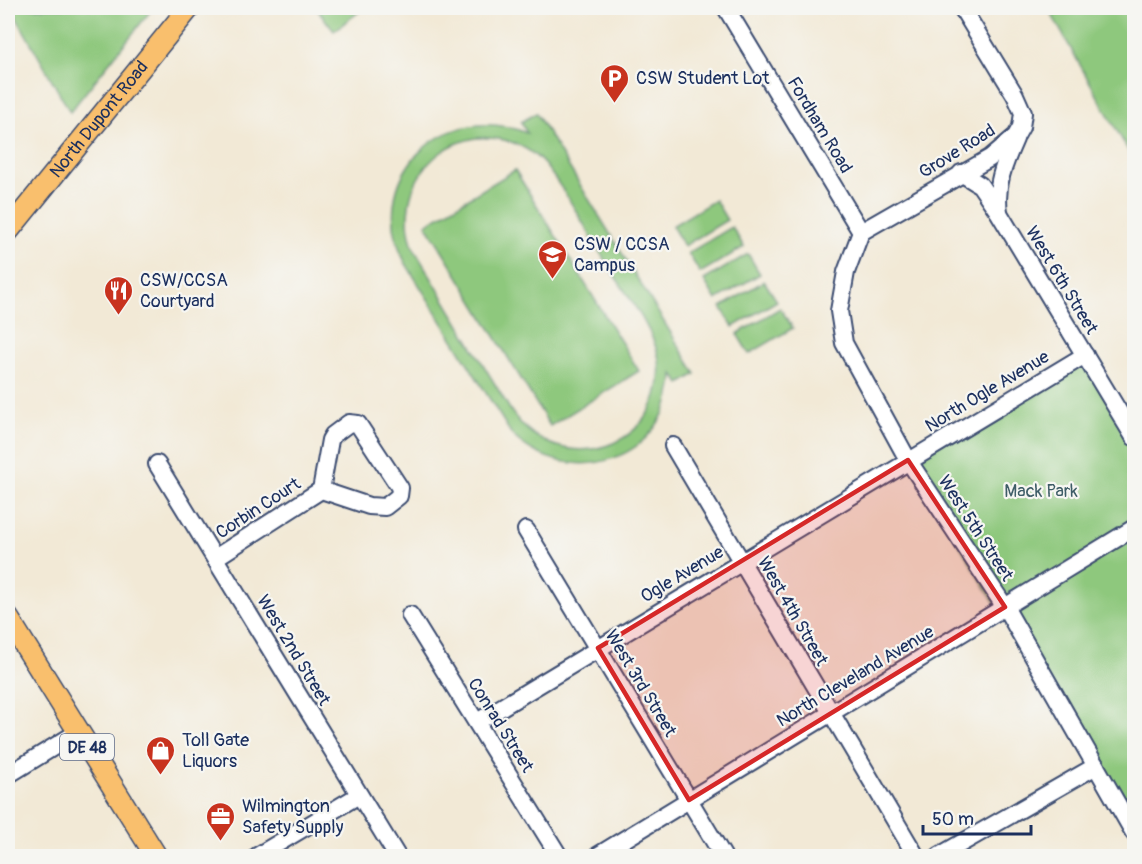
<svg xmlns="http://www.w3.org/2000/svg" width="1142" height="864" font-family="Pangolin,sans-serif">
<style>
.green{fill:#8ec87d;stroke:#547c6e;stroke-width:1.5;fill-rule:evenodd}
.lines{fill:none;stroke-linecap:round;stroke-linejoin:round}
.minor-casing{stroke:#3b4b70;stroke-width:20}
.major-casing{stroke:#3b4b70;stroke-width:24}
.minor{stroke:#fff;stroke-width:16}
.major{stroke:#f9bf6d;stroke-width:21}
.marked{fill:#d62828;fill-opacity:0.2;stroke:#d62828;stroke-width:4.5;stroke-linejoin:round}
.labels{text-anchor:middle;stroke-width:4.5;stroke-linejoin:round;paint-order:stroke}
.shield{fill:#f6f6f2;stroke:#5d6b8a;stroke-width:1.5}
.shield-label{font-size:16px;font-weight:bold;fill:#1b2f5e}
.poi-label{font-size:18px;fill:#1b2f5e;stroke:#f6f6f2;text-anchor:start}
.street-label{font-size:18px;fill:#1b2f5e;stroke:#f6f6f2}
.park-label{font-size:18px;fill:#3e5d67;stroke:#f6f6f2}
</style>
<rect width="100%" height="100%" fill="#f6f6f2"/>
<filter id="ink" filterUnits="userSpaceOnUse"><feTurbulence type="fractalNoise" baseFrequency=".0167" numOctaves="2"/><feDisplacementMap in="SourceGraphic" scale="12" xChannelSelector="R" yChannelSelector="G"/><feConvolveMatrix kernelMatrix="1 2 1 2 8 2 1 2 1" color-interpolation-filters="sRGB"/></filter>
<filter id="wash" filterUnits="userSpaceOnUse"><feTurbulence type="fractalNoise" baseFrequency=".008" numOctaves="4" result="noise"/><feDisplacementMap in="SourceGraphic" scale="24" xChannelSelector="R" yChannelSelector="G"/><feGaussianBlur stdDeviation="1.35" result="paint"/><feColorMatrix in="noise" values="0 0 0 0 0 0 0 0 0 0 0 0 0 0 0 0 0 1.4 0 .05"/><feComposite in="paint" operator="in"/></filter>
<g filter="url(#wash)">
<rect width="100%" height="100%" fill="#f2e9d6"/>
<g class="green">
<path d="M 11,8 L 153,8 L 70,112 Z"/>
<path d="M 316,8 L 364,8 L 334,31 Z"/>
<path d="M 1048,8 L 1134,8 L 1134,161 Z"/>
<path d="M 536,113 L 696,374 L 680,384 L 673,374 C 669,460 572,492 512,435 L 406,264 C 362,180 441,98 527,133 L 521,122 ZM 476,138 C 502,136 526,144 544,164 C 568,194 587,231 607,264 C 623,290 655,330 659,360 C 668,448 560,483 511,411 L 414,249 C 395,200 423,147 476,138 Z"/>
<path d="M 515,170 L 639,371 L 550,426 L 426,224 Z"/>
<path d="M 715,200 L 727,220 L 684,246 L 672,226 Z"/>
<path d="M 732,227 L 744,247 L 700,273 L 688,253 Z"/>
<path d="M 748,254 L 760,274 L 716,300 L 704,280 Z"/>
<path d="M 764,281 L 777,301 L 733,327 L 721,307 Z"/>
<path d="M 780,308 L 793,328 L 749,354 L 737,334 Z"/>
<path d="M 1085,356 L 1134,437 L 1134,833 L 908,460 Z"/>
</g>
</g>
<g filter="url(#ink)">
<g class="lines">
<defs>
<g id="minor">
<path d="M 726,8 L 861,232"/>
<path d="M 961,173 L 980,185 L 999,213 L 1134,437"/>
<path d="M 999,212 C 995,185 1004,164 1015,139"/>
<path d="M 861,232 L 846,272 L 839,311 L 844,343 L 908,460 L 1005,607 L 1134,833"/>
<path d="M 861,232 L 990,158 L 1016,136 L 1021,127 L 1023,113 L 1015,95 L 962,8"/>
<path d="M 673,446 L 916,856"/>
<path d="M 157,464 L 397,856"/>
<path d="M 526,530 L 723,856"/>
<path d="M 215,558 L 321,490 L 330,440 L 333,435 L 349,423 L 358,424 L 400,488 L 399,496 L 385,507 L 369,506 L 321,490"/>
<path d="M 410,615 L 559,856"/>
<path d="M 477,722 L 1085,355"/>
<path d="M 8,775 L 78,732"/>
<path d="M 257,856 L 359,795"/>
<path d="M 597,856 L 1134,528"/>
<path d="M 939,856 L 1096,766"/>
</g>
<g id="major">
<path id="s1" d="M 8,231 L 189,8"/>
<path d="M 8,618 L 156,856"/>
</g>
</defs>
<use href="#minor" class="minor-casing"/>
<use href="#major" class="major-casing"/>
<use href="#minor" class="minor"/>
<use href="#major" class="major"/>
</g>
</g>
<path class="marked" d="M 908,460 L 1005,607 L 689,800 L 598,648 Z"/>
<defs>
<symbol id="parking-pin" viewBox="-11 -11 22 30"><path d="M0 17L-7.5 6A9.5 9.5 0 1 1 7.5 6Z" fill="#c8321e" stroke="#f6f6f2"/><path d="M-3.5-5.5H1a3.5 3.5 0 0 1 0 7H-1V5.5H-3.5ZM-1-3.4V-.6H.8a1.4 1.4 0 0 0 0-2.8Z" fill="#fff"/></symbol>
<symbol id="school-pin" viewBox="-11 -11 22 30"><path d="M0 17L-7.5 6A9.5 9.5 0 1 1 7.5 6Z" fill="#c8321e" stroke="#f6f6f2"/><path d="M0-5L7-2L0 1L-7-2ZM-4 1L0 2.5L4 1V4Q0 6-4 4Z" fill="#fff"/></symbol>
<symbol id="restaurant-pin" viewBox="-11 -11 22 30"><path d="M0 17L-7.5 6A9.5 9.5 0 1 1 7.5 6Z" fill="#c8321e" stroke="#f6f6f2"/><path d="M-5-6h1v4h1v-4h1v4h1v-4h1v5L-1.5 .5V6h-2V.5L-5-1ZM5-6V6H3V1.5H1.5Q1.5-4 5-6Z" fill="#fff"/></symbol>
<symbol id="shop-pin" viewBox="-11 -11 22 30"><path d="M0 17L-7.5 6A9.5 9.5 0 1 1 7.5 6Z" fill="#c8321e" stroke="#f6f6f2"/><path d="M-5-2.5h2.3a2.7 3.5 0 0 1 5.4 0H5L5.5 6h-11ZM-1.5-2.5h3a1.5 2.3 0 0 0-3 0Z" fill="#fff"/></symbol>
<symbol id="office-pin" viewBox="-11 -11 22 30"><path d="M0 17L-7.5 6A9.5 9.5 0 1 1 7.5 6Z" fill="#c8321e" stroke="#f6f6f2"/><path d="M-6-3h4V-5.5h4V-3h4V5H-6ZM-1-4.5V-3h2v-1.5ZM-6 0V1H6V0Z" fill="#fff"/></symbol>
</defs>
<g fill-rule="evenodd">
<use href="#parking-pin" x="598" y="62" width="33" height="45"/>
<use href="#school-pin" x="536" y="238" width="33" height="45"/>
<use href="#restaurant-pin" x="102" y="274" width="33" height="45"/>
<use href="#shop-pin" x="144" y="734" width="33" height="45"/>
<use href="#office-pin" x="204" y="800" width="33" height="45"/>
</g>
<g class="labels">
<rect class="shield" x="60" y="734" width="54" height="26" rx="4.5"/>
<g class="shield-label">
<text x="87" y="753">DE 48</text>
</g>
<g class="poi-label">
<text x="636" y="84">CSW Student Lot</text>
<text x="574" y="250">CSW / CCSA<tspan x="574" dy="21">Campus</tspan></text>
<text x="140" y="286">CSW/CCSA<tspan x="140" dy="21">Courtyard</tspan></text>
<text x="182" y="746">Toll Gate<tspan x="182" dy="21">Liquors</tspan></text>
<text x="242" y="812">Wilmington<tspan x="242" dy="21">Safety Supply</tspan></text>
</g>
<g class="street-label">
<text dy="6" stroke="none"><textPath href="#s1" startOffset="144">North Dupont Road</textPath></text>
<text transform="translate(820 125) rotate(59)" y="6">Fordham Road</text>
<text transform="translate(957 151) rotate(-32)" y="6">Grove Road</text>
<text transform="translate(1062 280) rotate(59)" y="6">West 6th Street</text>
<text transform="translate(987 391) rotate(-31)" y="6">North Ogle Avenue</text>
<text transform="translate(258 508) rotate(-33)" y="6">Corbin Court</text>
<text transform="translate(976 528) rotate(57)" y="6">West 5th Street</text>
<text transform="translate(682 574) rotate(-31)" y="6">Ogle Avenue</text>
<text transform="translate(793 611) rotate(60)" y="6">West 4th Street</text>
<text transform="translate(294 650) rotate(59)" y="6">West 2nd Street</text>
<text transform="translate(855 676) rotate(-31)" y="6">North Cleveland Avenue</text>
<text transform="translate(641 683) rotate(59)" y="6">West 3rd Street</text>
<text transform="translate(501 725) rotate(58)" y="6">Conrad Street</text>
</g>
<g class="park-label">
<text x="1041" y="497">Mack Park</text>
</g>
</g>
<rect width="1142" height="864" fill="none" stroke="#f6f6f2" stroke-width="30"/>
<path d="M923 825v9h108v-9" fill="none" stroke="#1b2f5e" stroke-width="3"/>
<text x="932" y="825" font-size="18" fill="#1b2f5e" stroke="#f6f6f2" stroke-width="4.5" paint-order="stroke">50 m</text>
</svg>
